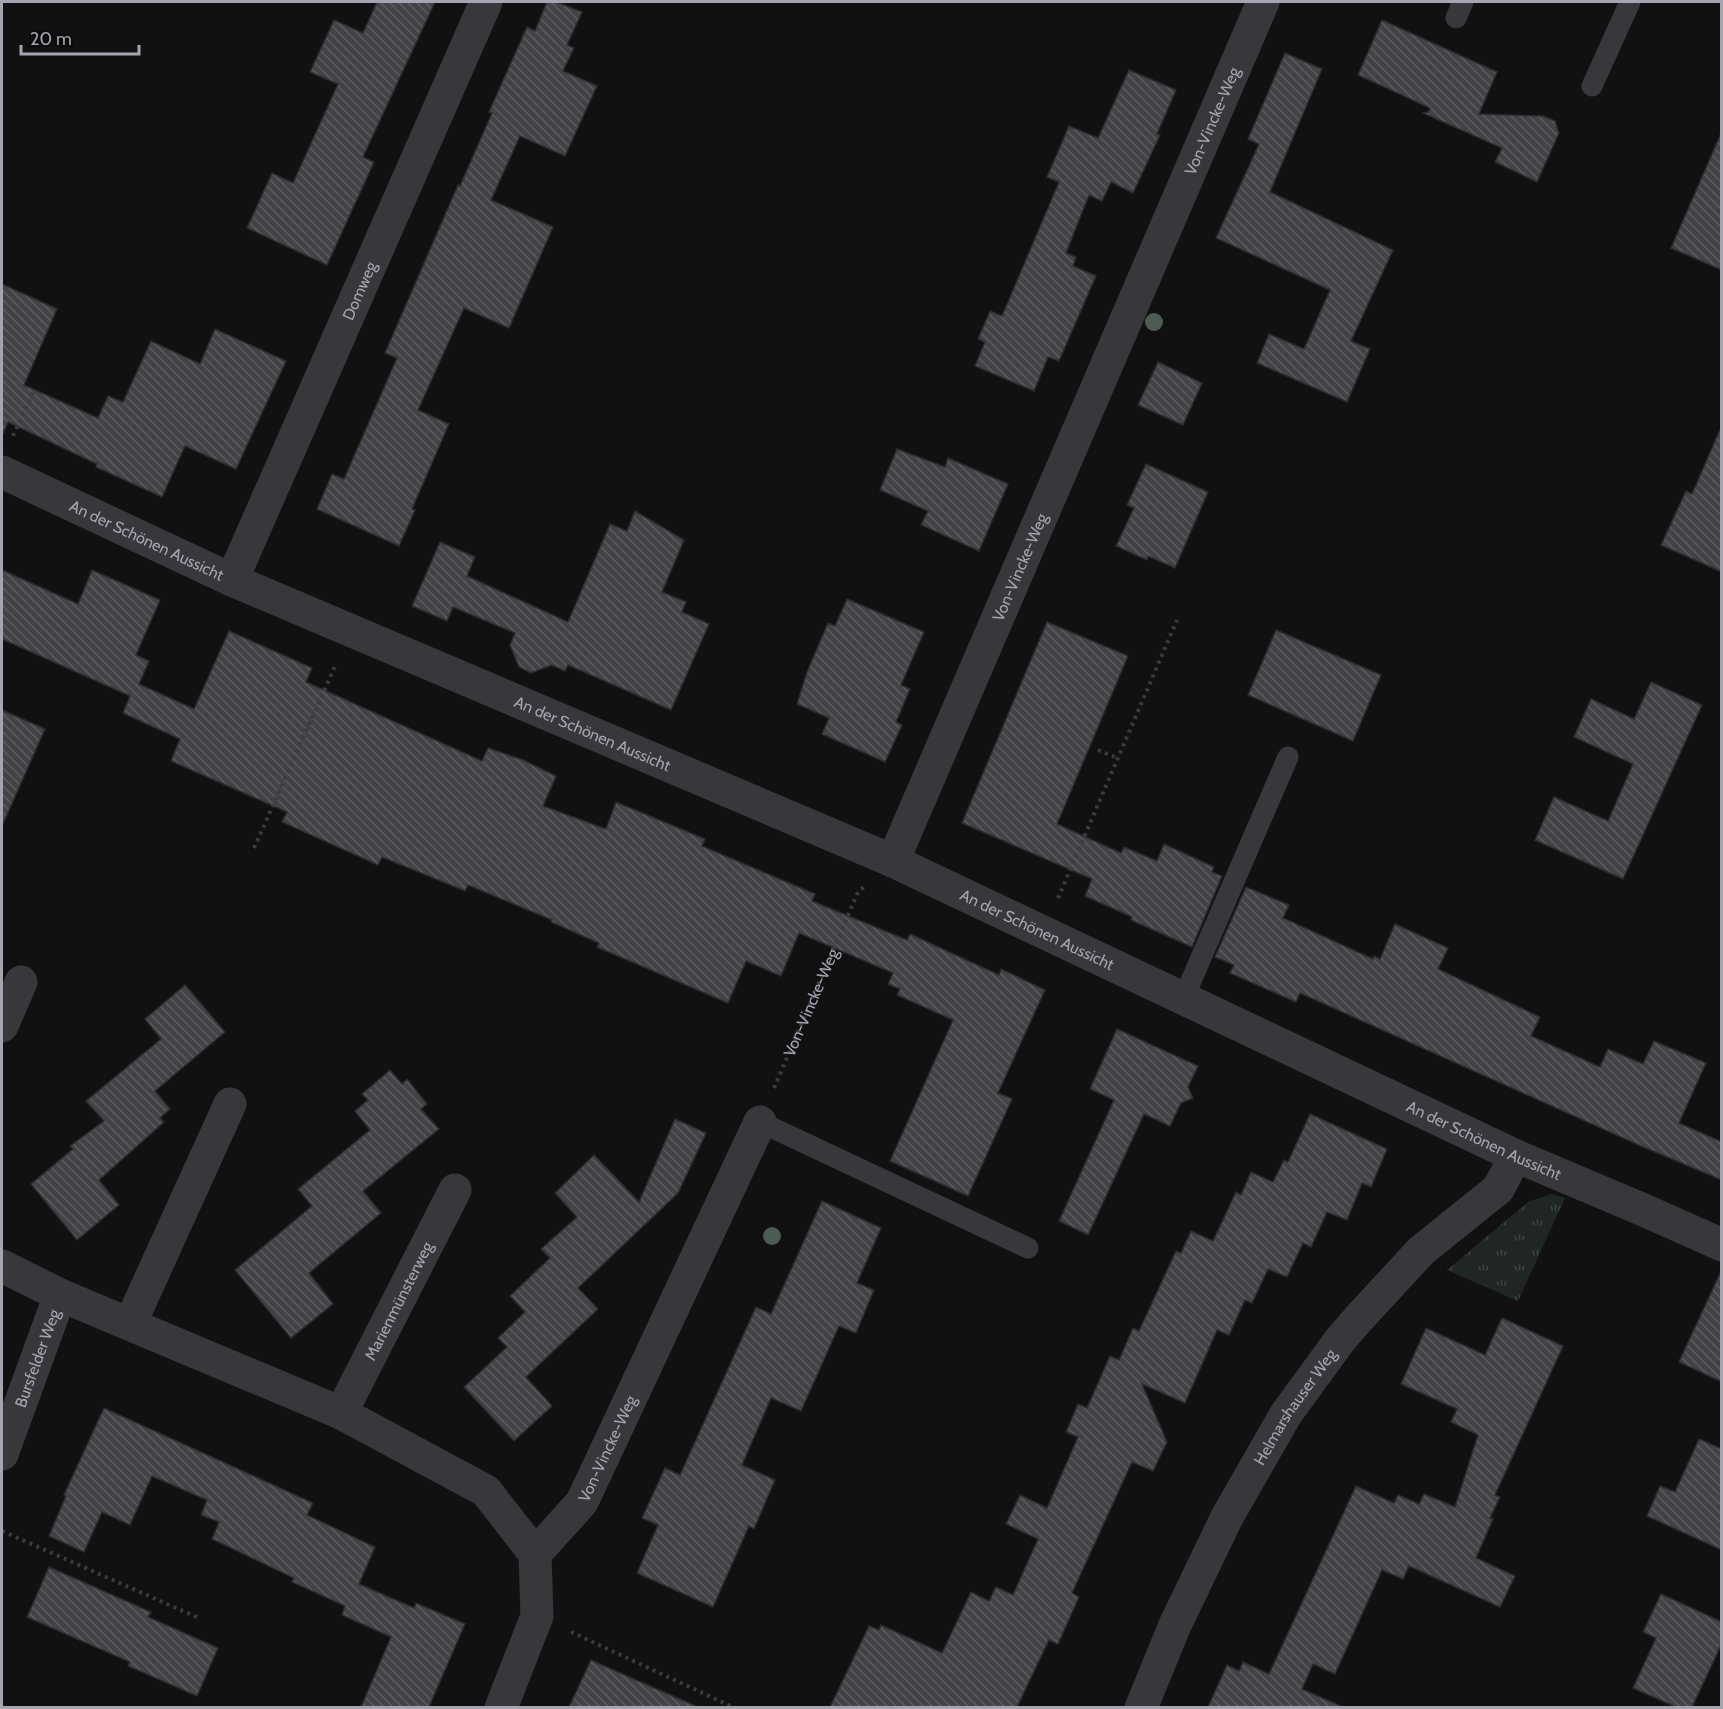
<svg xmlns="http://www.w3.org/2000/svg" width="1723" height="1709" font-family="Cabin,sans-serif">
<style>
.grass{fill:url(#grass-tufts)}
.building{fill:url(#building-back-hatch);stroke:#2c2b2e;stroke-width:1.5}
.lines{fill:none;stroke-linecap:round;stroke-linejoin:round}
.path{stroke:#3b3b40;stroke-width:4;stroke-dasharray:3 4.5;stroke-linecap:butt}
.service{stroke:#38383c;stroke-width:21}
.minor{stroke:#38383c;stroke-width:33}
.tree{fill:#4d5c52}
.labels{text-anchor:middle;stroke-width:4.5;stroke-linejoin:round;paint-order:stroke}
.street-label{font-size:16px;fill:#a4a5b1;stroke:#0d0c0d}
</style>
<defs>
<pattern id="grass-tufts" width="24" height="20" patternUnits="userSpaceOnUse" patternTransform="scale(1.5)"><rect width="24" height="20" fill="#202723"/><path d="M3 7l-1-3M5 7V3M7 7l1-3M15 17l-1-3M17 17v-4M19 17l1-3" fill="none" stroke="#3d4341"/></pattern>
<pattern id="building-back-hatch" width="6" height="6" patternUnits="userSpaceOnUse" patternTransform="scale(1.5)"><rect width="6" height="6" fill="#434347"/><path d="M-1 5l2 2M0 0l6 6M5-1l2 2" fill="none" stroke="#5b5b5f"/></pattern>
</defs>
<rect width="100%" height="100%" fill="#121112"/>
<path class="grass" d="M 1551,1194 L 1565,1198 L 1518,1301 L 1447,1270 L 1528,1202 Z"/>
<g class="building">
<path d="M 377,2 L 435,2 L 363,157 L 374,162 L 327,265 L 247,228 L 272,173 L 293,183 L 338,84 L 310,72 L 334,20 L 363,33 Z"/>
<path d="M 547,2 L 556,2 L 582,12 L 567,45 L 574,48 L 563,71 L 597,86 L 565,156 L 520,136 L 491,200 L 553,227 L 509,328 L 464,308 L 418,410 L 449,424 L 412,509 L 415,510 L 399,546 L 317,509 L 332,474 L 344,479 L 397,358 L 385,353 L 458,185 L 460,186 L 492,113 L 489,112 L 527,27 L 535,31 Z"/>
<path d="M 1382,20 L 1497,72 L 1479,114 L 1543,116 L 1555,121 L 1559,133 L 1537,182 L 1495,162 L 1502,148 L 1423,113 L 1428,112 L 1430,108 L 1358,75 Z"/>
<path d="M 1285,53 L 1322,69 L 1270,192 L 1393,250 L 1351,341 L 1370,349 L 1347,402 L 1257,363 L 1269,334 L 1304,349 L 1330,290 L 1216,238 L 1259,144 L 1248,139 Z"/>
<path d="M 1129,70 L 1176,90 L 1157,134 L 1160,135 L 1133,193 L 1111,182 L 1102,201 L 1089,195 L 1066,253 L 1076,257 L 1073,266 L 1096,276 L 1059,361 L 1048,357 L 1034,391 L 975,366 L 985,342 L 978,339 L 990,311 L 1002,316 L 1059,182 L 1047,177 L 1069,126 L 1098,138 Z"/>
<path d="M 1722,131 L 1722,270 L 1671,248 Z"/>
<path d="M 2,284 L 57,309 L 24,385 L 98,418 L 108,396 L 123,402 L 151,341 L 200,364 L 215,329 L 286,361 L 236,469 L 185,446 L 162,497 L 96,467 L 97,464 L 8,422 L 2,436 Z"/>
<path d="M 1158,362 L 1202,383 L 1183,425 L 1138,405 Z"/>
<path d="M 1722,425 L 1722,572 L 1661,545 L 1686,491 L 1692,494 Z"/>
<path d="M 897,449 L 945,467 L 948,458 L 1008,484 L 979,551 L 921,525 L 928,511 L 880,490 Z"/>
<path d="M 1146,464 L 1208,492 L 1175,568 L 1148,556 L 1147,560 L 1116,546 L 1134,508 L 1127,505 Z"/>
<path d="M 635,511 L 684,540 L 662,592 L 686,602 L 682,612 L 709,624 L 671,710 L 568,665 L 565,671 L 552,665 L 531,673 L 519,667 L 510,645 L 515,633 L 453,607 L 447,621 L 412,606 L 440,542 L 475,557 L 467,576 L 568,622 L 610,524 L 627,531 Z"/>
<path d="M 2,570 L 78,604 L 92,570 L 160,600 L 136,655 L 149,661 L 139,684 L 194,709 L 229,631 L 312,668 L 306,682 L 482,761 L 488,748 L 523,760 L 556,776 L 543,806 L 606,829 L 616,802 L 705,839 L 702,846 L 815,894 L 812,901 L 907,940 L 910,934 L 999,975 L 1001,969 L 1045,990 L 998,1093 L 1012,1099 L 968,1196 L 890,1161 L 953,1020 L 897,995 L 900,989 L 888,984 L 893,973 L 799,933 L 781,976 L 746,961 L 728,1003 L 597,947 L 599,943 L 551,922 L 552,920 L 468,885 L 465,891 L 382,857 L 378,865 L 282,822 L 287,812 L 171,761 L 180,739 L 123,713 L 130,696 L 2,639 Z"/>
<path d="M 847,599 L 924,632 L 901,685 L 910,689 L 896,722 L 902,725 L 885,762 L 822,734 L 829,718 L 797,704 L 807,672 L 828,623 L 835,626 Z"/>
<path d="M 1047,622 L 1128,656 L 1057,824 L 1121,853 L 1124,847 L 1157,861 L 1164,844 L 1214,867 L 1212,872 L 1222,876 L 1192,947 L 1131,920 L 1132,917 L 1085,896 L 1092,879 L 962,823 Z"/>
<path d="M 1276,630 L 1381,675 L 1353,741 L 1248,695 Z"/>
<path d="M 1651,682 L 1702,705 L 1623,879 L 1535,840 L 1554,797 L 1608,821 L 1633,764 L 1574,737 L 1591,699 L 1634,719 Z"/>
<path d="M 2,710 L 45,729 L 2,826 Z"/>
<path d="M 1246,887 L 1289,905 L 1283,918 L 1373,959 L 1374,956 L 1380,959 L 1395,924 L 1448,948 L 1438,969 L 1540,1017 L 1531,1036 L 1600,1067 L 1608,1049 L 1643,1064 L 1654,1041 L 1706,1063 L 1679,1123 L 1722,1142 L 1722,1180 L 1641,1146 L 1300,993 L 1296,1002 L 1230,973 L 1234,965 L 1215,957 Z"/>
<path d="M 185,985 L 225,1032 L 155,1091 L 170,1109 L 160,1118 L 164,1122 L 99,1180 L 119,1205 L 77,1240 L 31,1184 L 73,1149 L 70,1146 L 104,1121 L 86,1101 L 161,1039 L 145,1019 Z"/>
<path d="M 1117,1029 L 1198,1066 L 1188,1087 L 1193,1098 L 1181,1103 L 1170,1126 L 1144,1114 L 1088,1235 L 1059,1221 L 1114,1100 L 1090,1089 Z"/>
<path d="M 390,1070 L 402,1084 L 407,1079 L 427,1104 L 421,1109 L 439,1129 L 363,1191 L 381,1213 L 309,1273 L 333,1304 L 291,1338 L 235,1270 L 312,1206 L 298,1189 L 370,1130 L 355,1111 L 368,1100 L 362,1094 Z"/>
<path d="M 1310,1114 L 1387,1149 L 1371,1187 L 1362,1183 L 1347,1220 L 1327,1212 L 1311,1247 L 1303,1243 L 1287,1277 L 1268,1269 L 1252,1303 L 1245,1300 L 1229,1335 L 1217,1330 L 1185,1403 L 1142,1384 L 1167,1442 L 1153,1471 L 1132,1462 L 1072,1593 L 1079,1597 L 1058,1644 L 1049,1640 L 1017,1707 L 830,1707 L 869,1626 L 879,1630 L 881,1625 L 942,1653 L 971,1592 L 989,1601 L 996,1587 L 1013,1595 L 1038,1539 L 1006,1524 L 1020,1495 L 1047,1508 L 1078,1437 L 1066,1432 L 1078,1404 L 1087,1408 L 1110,1356 L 1119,1360 L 1133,1328 L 1139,1331 L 1176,1251 L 1181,1253 L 1191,1231 L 1213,1241 L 1236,1192 L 1241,1195 L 1251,1172 L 1273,1182 L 1284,1160 L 1288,1162 Z"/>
<path d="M 675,1119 L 706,1133 L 678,1193 L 578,1288 L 598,1309 L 526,1377 L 552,1406 L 514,1441 L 464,1387 L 507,1347 L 498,1338 L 525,1312 L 510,1296 L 550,1258 L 541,1249 L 577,1217 L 555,1193 L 594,1155 L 639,1202 Z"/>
<path d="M 822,1201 L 881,1228 L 857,1283 L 874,1290 L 856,1333 L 839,1326 L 801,1411 L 771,1398 L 742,1465 L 775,1480 L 754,1529 L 749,1526 L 713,1607 L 637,1573 L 658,1525 L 642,1518 L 665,1468 L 680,1475 L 756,1307 L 771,1314 Z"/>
<path d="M 1722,1269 L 1722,1382 L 1679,1362 Z"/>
<path d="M 1502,1318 L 1563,1346 L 1495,1495 L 1500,1497 L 1490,1518 L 1493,1519 L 1476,1558 L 1515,1576 L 1500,1607 L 1409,1566 L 1403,1579 L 1382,1570 L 1335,1674 L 1313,1664 L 1302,1689 L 1343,1707 L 1208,1707 L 1227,1665 L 1239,1671 L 1243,1662 L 1269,1674 L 1356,1486 L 1394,1503 L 1398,1495 L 1419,1504 L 1424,1494 L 1455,1507 L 1478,1435 L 1451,1422 L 1457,1409 L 1401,1384 L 1426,1328 L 1485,1355 Z"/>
<path d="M 104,1408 L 313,1503 L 307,1515 L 375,1547 L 359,1584 L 414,1608 L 416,1603 L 465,1624 L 429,1707 L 361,1707 L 391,1637 L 342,1615 L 345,1606 L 292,1582 L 294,1578 L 212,1539 L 219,1522 L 201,1515 L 207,1500 L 152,1476 L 130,1525 L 102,1512 L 84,1552 L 49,1536 L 66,1496 L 64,1495 Z"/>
<path d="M 1699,1439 L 1722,1449 L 1722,1550 L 1647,1516 L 1660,1486 L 1675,1492 Z"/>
<path d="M 49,1567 L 151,1612 L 148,1617 L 218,1648 L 197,1696 L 128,1666 L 130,1662 L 27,1617 Z"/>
<path d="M 1661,1594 L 1722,1622 L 1722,1643 L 1692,1707 L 1676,1707 L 1633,1688 L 1656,1638 L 1643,1632 Z"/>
<path d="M 591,1660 L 627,1676 L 698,1707 L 569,1707 Z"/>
</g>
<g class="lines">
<g class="path">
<path d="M 13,436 L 33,392"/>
<path d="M 1098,750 L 1117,758"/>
<path d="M 254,848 L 336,664"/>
<path d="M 1058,898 L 1177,620"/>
<path id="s1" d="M 774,1088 L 858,892 L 864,887"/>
<path d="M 2,1531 L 201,1619"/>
<path d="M 571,1632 L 735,1708"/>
</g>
<g class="service">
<path d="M 1456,18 L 1463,2"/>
<path d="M 1592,86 L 1630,2"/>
<path d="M 1184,997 L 1288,757"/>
<path d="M 760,1122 L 1028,1248"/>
</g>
<g class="minor">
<path id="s2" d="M 2,472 L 232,580 L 893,861 L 1516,1156 L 1646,1211 L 1722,1245"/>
<path id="s3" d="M 232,580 L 486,2"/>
<path id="s4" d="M 893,861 L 1263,2"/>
<path d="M 2,1026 L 21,982"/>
<path d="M 2,1266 L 60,1295 L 341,1413 L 486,1491 L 535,1554"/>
<path d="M 130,1324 L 230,1104"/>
<path id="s5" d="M 341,1413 L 455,1190"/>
<path id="s6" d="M 2,1454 L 60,1295"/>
<path id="s7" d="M 501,1708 L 537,1616 L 535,1554 L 582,1502 L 760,1122"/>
<path id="s8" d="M 1141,1708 L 1175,1625 L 1227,1517 L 1286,1414 L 1340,1340 L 1360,1317 L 1421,1251 L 1498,1189 L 1516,1156"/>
</g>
</g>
<g class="tree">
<circle cx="1154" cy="322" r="9"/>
<circle cx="772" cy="1236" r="9"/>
</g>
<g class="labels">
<g class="street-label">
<text dy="6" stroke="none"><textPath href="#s4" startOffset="806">Von-Vincke-Weg</textPath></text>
<text dy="6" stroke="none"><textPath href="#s3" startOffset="316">Domweg</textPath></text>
<text dy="6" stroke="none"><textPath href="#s2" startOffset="160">An der Schönen Aussicht</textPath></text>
<text dy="6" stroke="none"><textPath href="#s4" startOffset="320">Von-Vincke-Weg</textPath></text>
<text dy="6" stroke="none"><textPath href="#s2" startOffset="646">An der Schönen Aussicht</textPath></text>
<text dy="6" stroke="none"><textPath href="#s2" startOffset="1132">An der Schönen Aussicht</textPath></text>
<text dy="6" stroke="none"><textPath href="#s1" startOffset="93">Von-Vincke-Weg</textPath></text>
<text dy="6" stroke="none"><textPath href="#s2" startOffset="1626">An der Schönen Aussicht</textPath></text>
<text dy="6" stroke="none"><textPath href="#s5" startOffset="126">Marienmünsterweg</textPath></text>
<text dy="6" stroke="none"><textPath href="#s6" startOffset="102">Bursfelder Weg</textPath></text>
<text dy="6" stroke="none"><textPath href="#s8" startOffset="339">Helmarshauser Weg</textPath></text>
<text dy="6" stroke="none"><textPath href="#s7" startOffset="290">Von-Vincke-Weg</textPath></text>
</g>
</g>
<rect width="1723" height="1709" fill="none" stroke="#a4a5b1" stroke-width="6"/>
<path d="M21 45v9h118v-9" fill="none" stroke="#a4a5b1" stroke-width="3"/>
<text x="30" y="45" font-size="18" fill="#a4a5b1" stroke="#0d0c0d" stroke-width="4.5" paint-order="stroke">20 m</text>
</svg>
